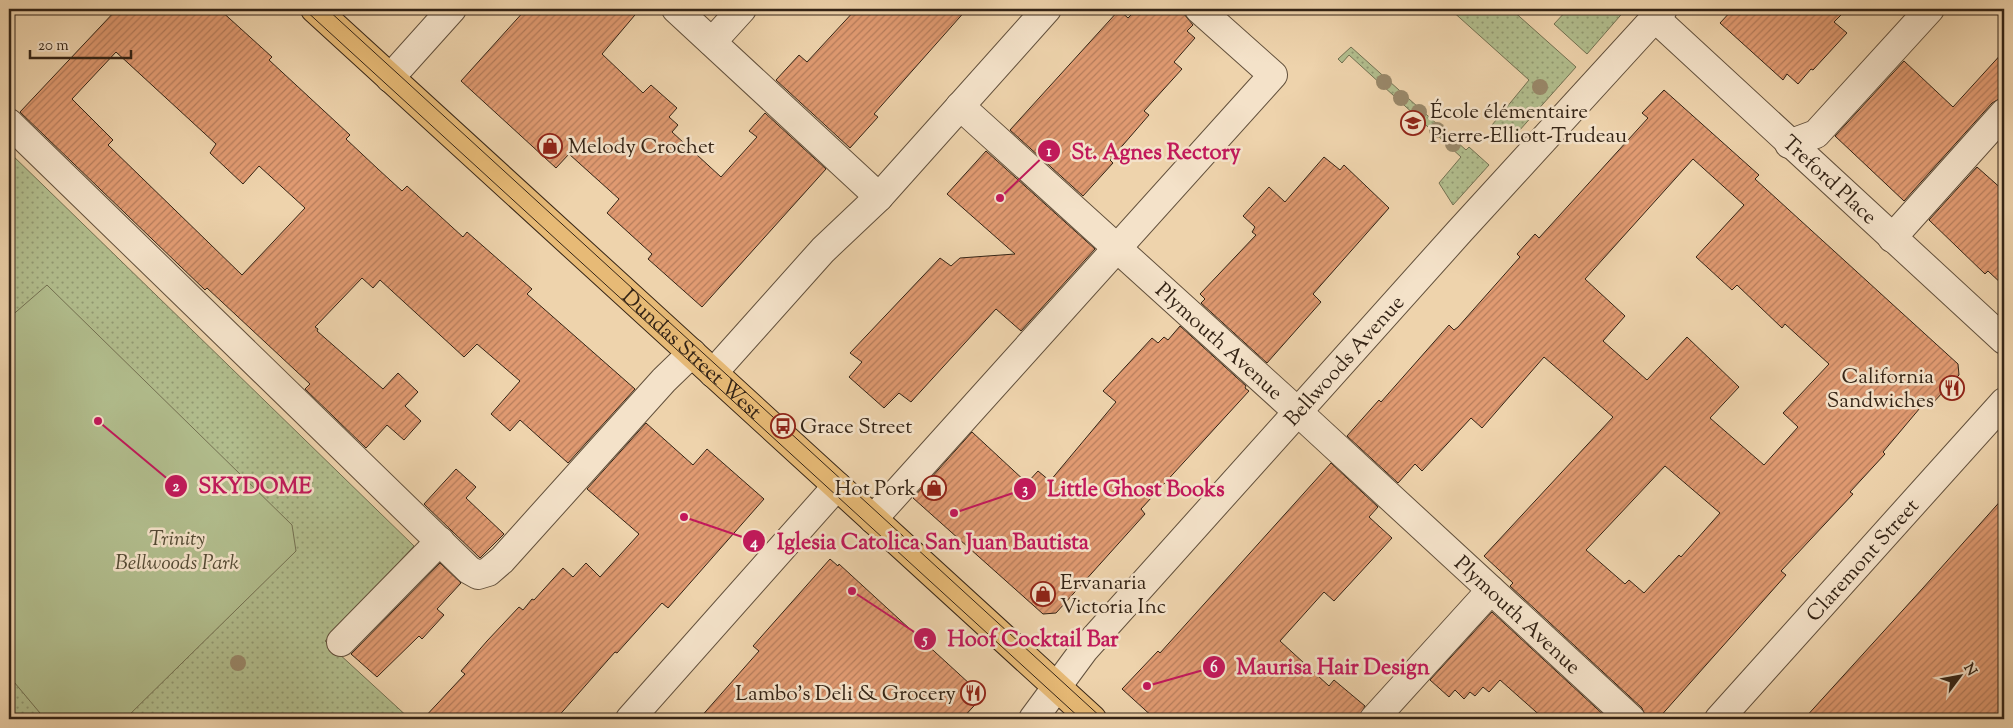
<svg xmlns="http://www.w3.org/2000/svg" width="2013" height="728" font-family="'Sorts Mill Goudy',serif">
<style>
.grass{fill:url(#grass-dots);stroke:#737152}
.pitch{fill:#b2be8e;stroke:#737152}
.building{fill:url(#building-hatch);stroke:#342416;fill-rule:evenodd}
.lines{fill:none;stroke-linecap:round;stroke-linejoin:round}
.minor-casing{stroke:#62503c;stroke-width:30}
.major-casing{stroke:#342416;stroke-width:30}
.minor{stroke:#f4e2c9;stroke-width:28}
.major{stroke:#e7ba76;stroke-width:28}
.tram{stroke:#342416;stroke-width:1}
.tree{fill:#99886a}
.labels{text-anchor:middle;stroke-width:5;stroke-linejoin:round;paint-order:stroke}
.poi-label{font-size:21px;fill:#342416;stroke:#f4e2c9;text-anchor:start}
.street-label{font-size:21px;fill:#342416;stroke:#f4e2c9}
.park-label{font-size:21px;font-style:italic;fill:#544a34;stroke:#f4e2c9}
.leader{fill:none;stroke:#c2185b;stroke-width:2}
.callout-dot{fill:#c2185b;stroke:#f4e2c9;stroke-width:2}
.mark-label{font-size:15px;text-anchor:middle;font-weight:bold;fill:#fff}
.callout-label{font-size:22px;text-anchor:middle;font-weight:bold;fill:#c2185b;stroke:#f4e2c9;stroke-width:5;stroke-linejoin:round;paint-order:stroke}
</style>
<defs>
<pattern id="grass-dots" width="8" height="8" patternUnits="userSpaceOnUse" patternTransform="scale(1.25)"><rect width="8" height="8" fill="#b2be8e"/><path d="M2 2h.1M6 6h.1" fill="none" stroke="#929a73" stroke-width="1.8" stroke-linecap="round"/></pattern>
<pattern id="building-hatch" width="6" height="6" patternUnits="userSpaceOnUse" patternTransform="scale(1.25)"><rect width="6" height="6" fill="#e09a71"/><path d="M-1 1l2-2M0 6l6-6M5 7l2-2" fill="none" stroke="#b67d5c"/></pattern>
</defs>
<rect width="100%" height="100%" fill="#eed3ac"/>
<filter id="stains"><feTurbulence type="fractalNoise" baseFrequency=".004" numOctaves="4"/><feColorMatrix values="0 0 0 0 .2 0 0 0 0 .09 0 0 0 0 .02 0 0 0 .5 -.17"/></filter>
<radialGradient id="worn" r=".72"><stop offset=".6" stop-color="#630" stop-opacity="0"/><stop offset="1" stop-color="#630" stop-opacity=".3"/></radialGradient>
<g class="grass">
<path d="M 1450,9 L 1511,9 L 1576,67 L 1510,141 L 1492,125 L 1529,80 Z"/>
<path d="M 1568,9 L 1626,9 L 1587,54 L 1554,24 Z"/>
<path d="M 1351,47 L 1466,150 L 1469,147 L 1489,165 L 1453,205 L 1439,183 L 1461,157 L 1349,55 L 1342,63 L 1338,59 Z"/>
<path d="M 9,152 L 414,546 L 325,641 L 410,719 L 9,719 Z"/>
</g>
<path class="pitch" d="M 47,285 L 292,525 L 296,551 L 125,719 L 45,719 L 9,676 L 9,318 Z"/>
<g class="building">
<path d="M 117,9 L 219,9 L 272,57 L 269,60 L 350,135 L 346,139 L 378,169 L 402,191 L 407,186 L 463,237 L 467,232 L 532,289 L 527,294 L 635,389 L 568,463 L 520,420 L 510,431 L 491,414 L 520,381 L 477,344 L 464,357 L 380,280 L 373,288 L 362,278 L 315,327 L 318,329 L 317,331 L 383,389 L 398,373 L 418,392 L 405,406 L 421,421 L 404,440 L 387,425 L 366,448 L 305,389 L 310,384 L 207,288 L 205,290 L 20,112 ZM 116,52 L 216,144 L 210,153 L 243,184 L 259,166 L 305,208 L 242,275 L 108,145 L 113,140 L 72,99 Z"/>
<path d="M 526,9 L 640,9 L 602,54 L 643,93 L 651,85 L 677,108 L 669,117 L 678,125 L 672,132 L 721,177 L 757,137 L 749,131 L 765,113 L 826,169 L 702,307 L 648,259 L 652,254 L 607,213 L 619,199 L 569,154 L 556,168 L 461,81 Z"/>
<path d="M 856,9 L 967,9 L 874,114 L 878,117 L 850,148 L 776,80 L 799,55 L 807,62 Z"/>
<path d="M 1137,9 L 1184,9 L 1184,14 L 1193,25 L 1187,31 L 1195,38 L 1174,62 L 1182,69 L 1144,111 L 1149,115 L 1110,160 L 1113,163 L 1083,196 L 1010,130 L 1119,10 L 1128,18 Z"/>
<path d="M 1733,9 L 1847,9 L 1834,22 L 1847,33 L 1813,70 L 1811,69 L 1798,84 L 1787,74 L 1783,80 L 1720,23 Z"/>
<path d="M 2004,51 L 2004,96 L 1992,103 L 1904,201 L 1835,136 L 1904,61 L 1953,107 Z"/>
<path d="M 1664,90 L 1759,175 L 1755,179 L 1958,364 L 1959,375 L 1930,406 L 1925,402 L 1883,452 L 1885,454 L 1850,492 L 1853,494 L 1781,571 L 1786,575 L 1658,719 L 1646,719 L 1642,708 L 1510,586 L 1513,583 L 1484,556 L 1613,417 L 1544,357 L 1482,428 L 1471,418 L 1422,471 L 1415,464 L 1398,483 L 1347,436 L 1379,400 L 1381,402 L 1449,325 L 1454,330 L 1458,327 L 1520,257 L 1517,254 L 1535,234 L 1539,238 L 1648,118 L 1642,113 ZM 1693,159 L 1744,205 L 1696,257 L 1732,290 L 1737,285 L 1782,328 L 1785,324 L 1829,364 L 1783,413 L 1798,427 L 1764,465 L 1710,418 L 1739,387 L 1687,337 L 1647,380 L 1603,341 L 1625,316 L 1585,279 ZM 1665,466 L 1720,513 L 1681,557 L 1679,555 L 1644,593 L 1629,580 L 1625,584 L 1586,550 Z"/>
<path d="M 986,151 L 1095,249 L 1021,331 L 996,309 L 911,402 L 899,393 L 884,408 L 849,377 L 862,362 L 850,353 L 940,258 L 951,266 L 960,258 L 1015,254 L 947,194 Z"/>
<path d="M 1324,157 L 1340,170 L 1344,165 L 1389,208 L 1313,294 L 1321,302 L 1267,363 L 1201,303 L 1205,299 L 1200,294 L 1256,235 L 1252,232 L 1255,227 L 1243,216 L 1269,187 L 1285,202 Z"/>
<path d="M 1977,167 L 2004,191 L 2004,286 L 1988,271 L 1985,274 L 1929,220 Z"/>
<path d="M 1180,326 L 1246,386 L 1245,388 L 1249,391 L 1141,509 L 1145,514 L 1056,613 L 1043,614 L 913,498 L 972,432 L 1027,483 L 1038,471 L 1050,481 L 1116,402 L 1103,391 L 1152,338 L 1158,343 L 1164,337 L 1168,340 Z"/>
<path d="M 646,423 L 693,465 L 707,449 L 764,499 L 668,608 L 662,603 L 617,653 L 615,652 L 556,719 L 423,719 L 465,674 L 461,671 L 487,641 L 519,607 L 523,610 L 532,599 L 534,600 L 563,568 L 573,577 L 586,563 L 600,577 L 639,534 L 587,489 Z"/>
<path d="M 1331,463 L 1378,507 L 1369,517 L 1392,538 L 1334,601 L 1324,592 L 1280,641 L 1329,686 L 1334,680 L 1365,706 L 1359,719 L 1155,719 L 1122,689 L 1158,651 L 1160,653 Z"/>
<path d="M 456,469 L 476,487 L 466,498 L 504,534 L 480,558 L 424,504 Z"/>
<path d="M 2004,497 L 2004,719 L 1804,719 L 1923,588 Z"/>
<path d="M 830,559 L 838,566 L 839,564 L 983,696 L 962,719 L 699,719 L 759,651 L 753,646 Z"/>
<path d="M 440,563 L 461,583 L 437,609 L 444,615 L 422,639 L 419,636 L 377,677 L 351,654 Z"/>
<path d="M 1492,612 L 1608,719 L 1544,719 L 1500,680 L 1489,692 L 1483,687 L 1475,696 L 1470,692 L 1464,699 L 1455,690 L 1449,697 L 1430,680 Z"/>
</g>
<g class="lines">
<defs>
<g id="minor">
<path d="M 676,9 L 879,197"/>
<path id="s1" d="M 1655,18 L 2004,340"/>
<path d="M 712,42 L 742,9"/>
<path d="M 390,78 L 452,9"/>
<path id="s2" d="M 960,106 L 1298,412 L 1631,719"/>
<path d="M 9,123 L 469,570 L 478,575 L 488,572 L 502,560 L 664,380 L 692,353"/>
<path d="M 1789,144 L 1816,134 L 1930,9"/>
<path d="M 1892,238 L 2004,113"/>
<path d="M 713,373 L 823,250 L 879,197 L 1047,9"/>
<path d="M 873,519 L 1273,75 L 1199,9"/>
<path d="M 341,642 L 440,541"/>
<path d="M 630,719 L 837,486"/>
<path id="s3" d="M 1033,719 L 1084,650 L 1459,232 L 1663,9"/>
<path d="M 1374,719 L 1491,590"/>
<path id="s4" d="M 1719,719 L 2004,402"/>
</g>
<g id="major">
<path id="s5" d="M 315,9 L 1092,719"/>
</g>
</defs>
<use href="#minor" class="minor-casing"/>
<use href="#major" class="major-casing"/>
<use href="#minor" class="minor"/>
<use href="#major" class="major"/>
<g class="tram">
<path d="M 304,9 L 1081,719"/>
<path d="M 327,9 L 1103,719"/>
</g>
</g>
<g class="tree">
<circle cx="1384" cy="82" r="8"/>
<circle cx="1540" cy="87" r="8"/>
<circle cx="1401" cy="98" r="8"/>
<circle cx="1419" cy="112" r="8"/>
<circle cx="1437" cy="130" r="8"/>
<circle cx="1453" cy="144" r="8"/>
<circle cx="238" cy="663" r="8"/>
</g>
<defs>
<symbol id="school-ring" viewBox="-11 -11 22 22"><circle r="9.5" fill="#f4e2c9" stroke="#8f2418" stroke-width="1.5"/><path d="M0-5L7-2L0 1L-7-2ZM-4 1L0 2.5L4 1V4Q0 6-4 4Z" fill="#8f2418"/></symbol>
<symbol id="shop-ring" viewBox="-11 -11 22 22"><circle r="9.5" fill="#f4e2c9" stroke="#8f2418" stroke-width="1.5"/><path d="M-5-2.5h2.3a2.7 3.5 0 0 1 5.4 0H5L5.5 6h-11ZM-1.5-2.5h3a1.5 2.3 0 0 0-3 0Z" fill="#8f2418"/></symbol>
<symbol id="restaurant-ring" viewBox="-11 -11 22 22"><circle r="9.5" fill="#f4e2c9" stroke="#8f2418" stroke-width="1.5"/><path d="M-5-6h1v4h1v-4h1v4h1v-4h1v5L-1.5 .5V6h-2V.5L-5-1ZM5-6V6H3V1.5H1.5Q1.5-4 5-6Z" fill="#8f2418"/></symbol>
<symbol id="bus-ring" viewBox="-11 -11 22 22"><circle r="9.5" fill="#f4e2c9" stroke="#8f2418" stroke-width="1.5"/><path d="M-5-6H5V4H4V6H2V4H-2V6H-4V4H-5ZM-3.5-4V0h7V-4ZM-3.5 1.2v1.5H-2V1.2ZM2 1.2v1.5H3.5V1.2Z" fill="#8f2418"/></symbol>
</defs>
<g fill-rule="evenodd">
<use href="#school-ring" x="1399" y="109" width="28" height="28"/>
<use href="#shop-ring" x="536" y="132" width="28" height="28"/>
<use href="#restaurant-ring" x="1938" y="374" width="28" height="28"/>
<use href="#bus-ring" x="769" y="412" width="28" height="28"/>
<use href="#shop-ring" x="920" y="474" width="28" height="28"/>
<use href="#shop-ring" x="1029" y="580" width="28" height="28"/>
<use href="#restaurant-ring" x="959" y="679" width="28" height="28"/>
</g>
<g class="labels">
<g class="poi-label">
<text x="1430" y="118">École élémentaire<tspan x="1430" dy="24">Pierre-Elliott-Trudeau</tspan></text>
<text x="568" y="153">Melody Crochet</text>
<text x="1934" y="383" text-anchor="end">California<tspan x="1934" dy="24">Sandwiches</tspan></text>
<text x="800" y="433">Grace Street</text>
<text x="916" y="495" text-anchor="end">Hot Pork</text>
<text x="1060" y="589">Ervanaria<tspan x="1060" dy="24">Victoria Inc</tspan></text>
<text x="956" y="700" text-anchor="end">Lambo’s Deli &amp; Grocery</text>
</g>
<g class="street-label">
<text dy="7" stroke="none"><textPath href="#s1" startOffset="238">Treford Place</textPath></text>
<text dy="7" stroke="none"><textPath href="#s2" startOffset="350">Plymouth Avenue</textPath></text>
<text dy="7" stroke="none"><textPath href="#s5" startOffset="511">Dundas Street West</textPath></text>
<text dy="7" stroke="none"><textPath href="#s3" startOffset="475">Bellwoods Avenue</textPath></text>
<text dy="7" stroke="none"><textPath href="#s4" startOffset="214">Claremont Street</textPath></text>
<text dy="7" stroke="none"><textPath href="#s2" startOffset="755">Plymouth Avenue</textPath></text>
</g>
<g class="park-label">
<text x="177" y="545">Trinity<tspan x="177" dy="24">Bellwoods Park</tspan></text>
</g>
</g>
<path class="leader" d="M1000 198L1049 151M98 421L176 486M954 513L1025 489M684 517L754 541M852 591L925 639M1147 686L1214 667"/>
<g class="callout-dot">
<circle cx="1000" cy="198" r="5"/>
<circle cx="98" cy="421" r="5"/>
<circle cx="954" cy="513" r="5"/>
<circle cx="684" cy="517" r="5"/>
<circle cx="852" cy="591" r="5"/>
<circle cx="1147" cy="686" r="5"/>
<circle cx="1049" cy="151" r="12"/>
<circle cx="176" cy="486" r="12"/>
<circle cx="1025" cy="489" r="12"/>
<circle cx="754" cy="541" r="12"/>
<circle cx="925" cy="639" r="12"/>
<circle cx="1214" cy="667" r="12"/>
</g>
<g class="mark-label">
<text x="1049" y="156">1</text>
<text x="176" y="491">2</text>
<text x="1025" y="494">3</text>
<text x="754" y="547">4</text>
<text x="925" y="644">5</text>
<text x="1214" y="672">6</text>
</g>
<g class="callout-label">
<text x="1156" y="159">St. Agnes Rectory</text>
<text x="255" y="493">SKYDOME</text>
<text x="1136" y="496">Little Ghost Books</text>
<text x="933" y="549">Iglesia Catolica San Juan Bautista</text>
<text x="1033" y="646">Hoof Cocktail Bar</text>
<text x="1333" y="674">Maurisa Hair Design</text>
</g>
<rect width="2013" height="728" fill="none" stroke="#eed3ac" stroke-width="30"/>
<rect x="10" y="10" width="1993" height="708" fill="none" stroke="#342416" stroke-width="2.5"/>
<rect x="15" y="15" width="1983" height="698" fill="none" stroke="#342416"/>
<g transform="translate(1960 676) rotate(58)" stroke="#f4e2c9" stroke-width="4" paint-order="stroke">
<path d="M0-4L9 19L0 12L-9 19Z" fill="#342416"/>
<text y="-8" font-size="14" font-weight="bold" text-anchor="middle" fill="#342416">N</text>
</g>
<path d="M30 50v8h101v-8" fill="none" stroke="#342416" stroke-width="2.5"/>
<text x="38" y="50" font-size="15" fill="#342416" stroke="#f4e2c9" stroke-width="4" paint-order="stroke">20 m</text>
<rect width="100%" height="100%" filter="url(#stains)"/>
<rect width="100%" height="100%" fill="url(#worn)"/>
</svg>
